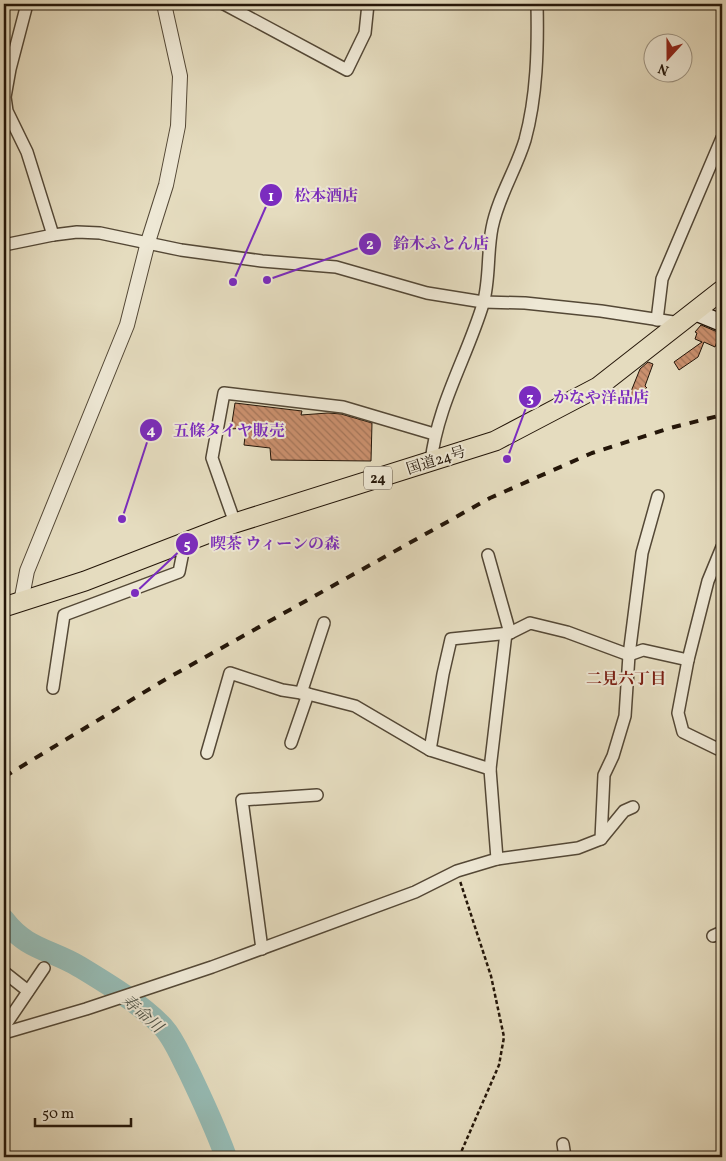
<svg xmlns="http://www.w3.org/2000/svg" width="726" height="1161" font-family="Vollkorn,'Noto Serif JP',serif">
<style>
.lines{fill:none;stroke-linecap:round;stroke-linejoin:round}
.river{stroke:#96bbb4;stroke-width:22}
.building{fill:url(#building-back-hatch);stroke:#241609}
.minor-casing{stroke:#544836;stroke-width:14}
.tertiary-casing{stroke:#544836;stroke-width:16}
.secondary-casing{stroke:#241609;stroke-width:19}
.trunk-casing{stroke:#241609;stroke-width:21}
.path{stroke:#241609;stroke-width:2.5;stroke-dasharray:4 2.5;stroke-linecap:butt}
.minor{stroke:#eee8d5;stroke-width:11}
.tertiary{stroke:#eee8d5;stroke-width:14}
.secondary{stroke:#eee8d5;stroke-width:16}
.trunk{stroke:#e5dcbf;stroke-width:19}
.rail{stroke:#241609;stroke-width:4;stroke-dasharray:9 9;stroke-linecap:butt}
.labels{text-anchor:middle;stroke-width:4;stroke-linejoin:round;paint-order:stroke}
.shield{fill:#eee8d5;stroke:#615546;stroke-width:1}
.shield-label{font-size:14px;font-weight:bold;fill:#241609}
.street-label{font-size:15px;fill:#241609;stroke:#eee8d5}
.neighbourhood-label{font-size:16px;font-weight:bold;fill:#7a1f14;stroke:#eee8d5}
.water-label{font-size:16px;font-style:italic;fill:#4c5045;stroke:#eee8d5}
.leader{fill:none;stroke:#7b2cbf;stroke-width:2}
.callout-dot{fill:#7b2cbf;stroke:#eee8d5;stroke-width:2}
.mark-label{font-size:15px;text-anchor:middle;font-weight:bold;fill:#fff}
.callout-label{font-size:16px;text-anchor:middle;font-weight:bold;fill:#7b2cbf;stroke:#eee8d5;stroke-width:4;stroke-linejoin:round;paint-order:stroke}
</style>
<defs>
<pattern id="building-back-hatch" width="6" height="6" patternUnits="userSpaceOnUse" patternTransform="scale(1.25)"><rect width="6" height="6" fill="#ca906e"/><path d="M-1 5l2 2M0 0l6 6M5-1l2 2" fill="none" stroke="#a47559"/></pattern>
</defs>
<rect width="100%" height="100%" fill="#e5dcbf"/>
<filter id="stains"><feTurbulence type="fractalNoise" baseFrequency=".004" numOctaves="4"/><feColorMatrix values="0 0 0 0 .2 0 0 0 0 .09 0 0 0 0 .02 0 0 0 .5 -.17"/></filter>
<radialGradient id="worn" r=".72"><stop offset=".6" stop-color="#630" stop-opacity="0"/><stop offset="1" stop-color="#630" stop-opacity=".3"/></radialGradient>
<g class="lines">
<path class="river" d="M 4,920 C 27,950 50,949 80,967 C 108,984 141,1004 163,1027 C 174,1039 181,1057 188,1070 C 202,1099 215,1127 226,1157"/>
</g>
<g class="building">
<path d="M 701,325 L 720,333 L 715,347 L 704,342 L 698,357 L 679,370 L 674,362 L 702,342 L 695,339 L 697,333 L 695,332 Z"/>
<path d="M 648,362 L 653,364 L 645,386 L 647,388 L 628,399 L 640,369 Z"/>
<path d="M 235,403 L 302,411 L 301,415 L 328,413 L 341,414 L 372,423 L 371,461 L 271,460 L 270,448 L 244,445 L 246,428 L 231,429 Z"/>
</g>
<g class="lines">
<defs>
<g id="minor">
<path d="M 27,4 L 10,69 L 5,97 L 7,111 L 27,152 L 53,235"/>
<path d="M 224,4 L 347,70 L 365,33 L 368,4"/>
<path d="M 4,245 L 53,235 L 77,232 L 100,233 L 181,250 L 262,261 L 336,267 L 427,293 L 483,302 L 525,303 L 601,311 L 680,323"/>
<path d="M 657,320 L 662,279 L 722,138"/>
<path d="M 431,462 C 437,406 467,357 483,304 C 490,280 487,253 492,228 C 498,197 516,170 525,140 C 537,96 538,48 537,4"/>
<path d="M 235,523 L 212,458 L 224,393 L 343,407 L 434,434"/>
<path d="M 722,547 L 708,581 L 688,660 L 678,713 L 683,732 L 722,751"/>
<path d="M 488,555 L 510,633"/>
<path d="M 53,688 L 64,615 L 179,572 L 185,542"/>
<path d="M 301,693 L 324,623"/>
<path d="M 291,743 L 308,694"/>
<path d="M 430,750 L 443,674 L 451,639 L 510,633 L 530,623 L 567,632 L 629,655 L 643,650 L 688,660"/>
<path d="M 207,753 L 230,673 L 282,690 L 308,694 L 355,706 L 430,750 L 490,769"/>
<path d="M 601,839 L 624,811 L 633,807"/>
<path d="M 497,859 L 578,848 L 601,839 L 604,775 L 613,756 L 625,716 L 629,655 L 642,553 L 658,496"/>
<path d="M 713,936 L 722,932"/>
<path d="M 262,949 L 242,800 L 317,795"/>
<path d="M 4,972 L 28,991"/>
<path d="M 4,1027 L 44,968"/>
<path d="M 4,1033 L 86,1009 L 212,967 L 415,892 L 457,871 L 497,859 L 490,769 L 506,633"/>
<path d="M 563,1144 L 565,1157"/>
</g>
<path id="tertiary" d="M 21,602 L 27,571 L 127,325 L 148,242 L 166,185 L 178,126 L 180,76 L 164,4"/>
<path id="secondary" d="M 695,312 L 722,323"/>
<path id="trunk" d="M 4,607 L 85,581 L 235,523 L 495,441 L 598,387 L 722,290"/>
</defs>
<use href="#minor" class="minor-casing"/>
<use href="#tertiary" class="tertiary-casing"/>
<use href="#secondary" class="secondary-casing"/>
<use href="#trunk" class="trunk-casing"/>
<path class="path" d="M 459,1157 L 499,1065 L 504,1037 L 491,976 L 460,881"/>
<use href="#minor" class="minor"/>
<use href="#tertiary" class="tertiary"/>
<use href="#secondary" class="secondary"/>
<use href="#trunk" class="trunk"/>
<path class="rail" d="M 4,777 L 166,679 L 490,498 L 592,453 L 670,428 L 722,415"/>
</g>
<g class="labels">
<rect class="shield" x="364" y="466.5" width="28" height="23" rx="4"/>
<g class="shield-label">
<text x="378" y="483">24</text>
</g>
<g class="street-label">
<text transform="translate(436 460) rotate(-18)" y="5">国道24号</text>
</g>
<g class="neighbourhood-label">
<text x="626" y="684">二見六丁目</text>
</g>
<g class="water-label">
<text transform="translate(143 1013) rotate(41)" y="6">寿命川</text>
</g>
</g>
<path class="leader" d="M233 282L271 195M267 280L370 244M507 459L530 397M122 519L151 430M135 593L187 544"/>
<g class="callout-dot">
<circle cx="233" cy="282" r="5"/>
<circle cx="267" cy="280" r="5"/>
<circle cx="507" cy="459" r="5"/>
<circle cx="122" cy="519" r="5"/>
<circle cx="135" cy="593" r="5"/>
<circle cx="271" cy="195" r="12"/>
<circle cx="370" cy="244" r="12"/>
<circle cx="530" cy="397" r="12"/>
<circle cx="151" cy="430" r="12"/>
<circle cx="187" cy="544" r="12"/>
</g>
<g class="mark-label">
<text x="271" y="201">1</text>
<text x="370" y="249">2</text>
<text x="530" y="402">3</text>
<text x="151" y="435">4</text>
<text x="187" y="549">5</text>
</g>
<g class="callout-label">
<text x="326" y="201">松本酒店</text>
<text x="441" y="249">鈴木ふとん店</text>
<text x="601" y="403">かなや洋品店</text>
<text x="229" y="436">五條タイヤ販売</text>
<text x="275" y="549">喫茶 ウィーンの森</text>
</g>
<rect width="726" height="1161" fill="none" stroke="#e5dcbf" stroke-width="20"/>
<rect x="5" y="5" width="716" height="1151" fill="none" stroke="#241609" stroke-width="2.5"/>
<rect x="10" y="10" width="706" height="1141" fill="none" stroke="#241609"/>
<g transform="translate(668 58) rotate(201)"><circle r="24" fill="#eee8d5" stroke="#9d9483"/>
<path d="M0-4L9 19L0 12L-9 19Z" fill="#8f2418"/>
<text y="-8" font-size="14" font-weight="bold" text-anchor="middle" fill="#241609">N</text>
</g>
<path d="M35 1118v8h96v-8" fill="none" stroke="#241609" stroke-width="2.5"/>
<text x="42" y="1118" font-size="15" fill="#241609" stroke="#eee8d5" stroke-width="4" paint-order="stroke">50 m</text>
<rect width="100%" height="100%" filter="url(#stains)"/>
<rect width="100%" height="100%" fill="url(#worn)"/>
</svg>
